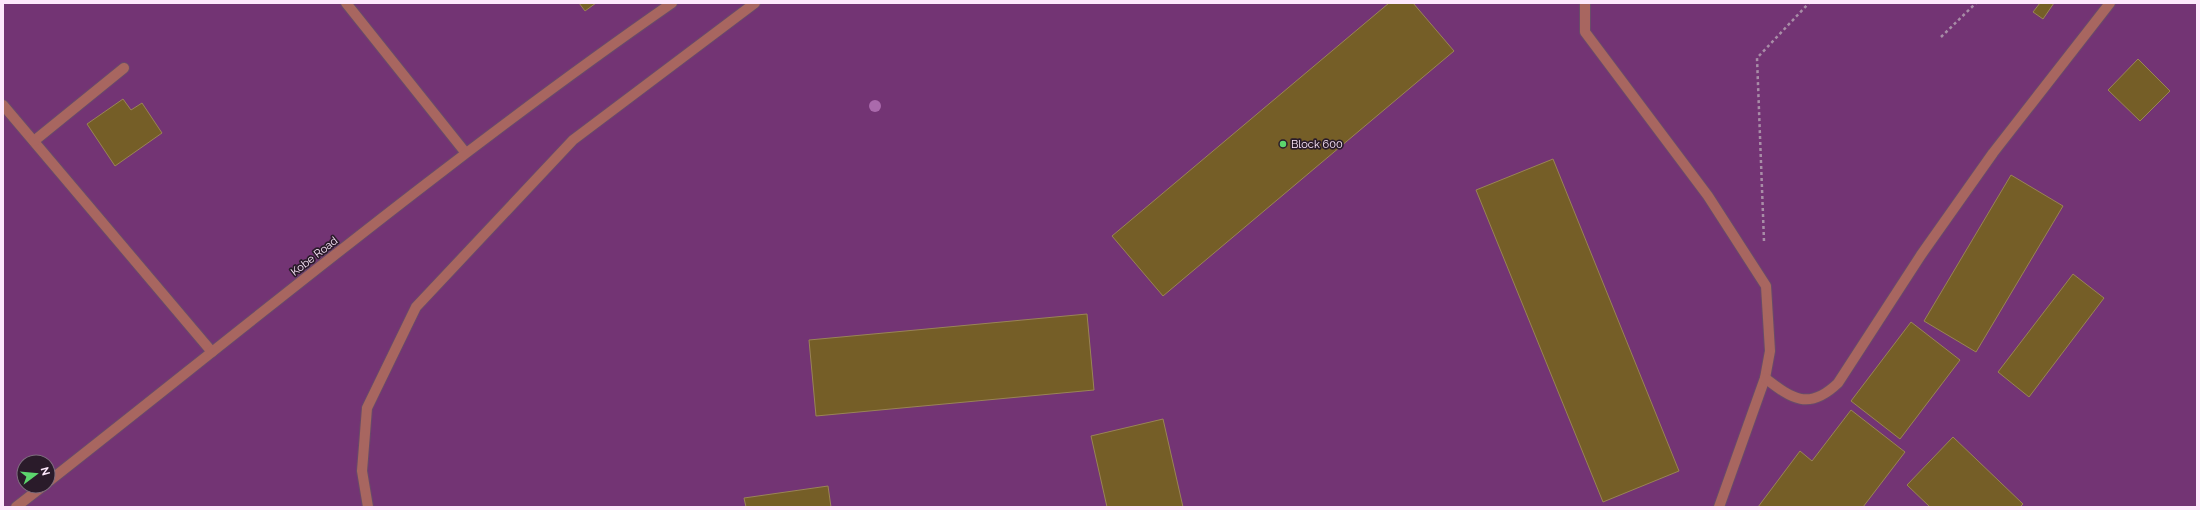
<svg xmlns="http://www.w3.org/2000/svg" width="2200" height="510" font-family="Raleway,sans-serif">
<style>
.green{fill:#733474;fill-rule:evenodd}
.building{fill:#755e27;stroke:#998455}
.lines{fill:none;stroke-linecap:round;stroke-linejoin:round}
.minor-casing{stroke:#694b69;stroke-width:12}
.path{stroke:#a88da7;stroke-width:2.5;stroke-dasharray:3 3;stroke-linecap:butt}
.minor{stroke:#a86660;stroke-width:10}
.tree{fill:#aa6aac}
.poi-dot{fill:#5cd56d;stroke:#2a1b2a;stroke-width:1.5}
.labels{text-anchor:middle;stroke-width:3.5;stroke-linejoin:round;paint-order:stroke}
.poi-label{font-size:11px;fill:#fde8fc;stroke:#2a1b2a;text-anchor:start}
.street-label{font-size:11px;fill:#fde8fc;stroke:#2a1b2a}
</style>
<rect width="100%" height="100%" fill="#4d2d4d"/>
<path class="green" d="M 3,3 L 2197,3 L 2197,507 L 3,507 ZM 24,462 L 48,462 L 48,486 L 24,486 Z"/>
<g class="building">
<path d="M 579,3 L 596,3 L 585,11 Z"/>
<path d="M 1389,3 L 1413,3 L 1454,51 L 1163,296 L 1112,236 Z"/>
<path d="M 2040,3 L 2054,3 L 2043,19 L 2033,12 Z"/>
<path d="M 2138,59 L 2170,91 L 2140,121 L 2108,90 Z"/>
<path d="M 123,99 L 131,110 L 142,103 L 162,133 L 115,166 L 87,124 Z"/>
<path d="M 1553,159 L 1679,471 L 1603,502 L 1476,190 Z"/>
<path d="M 2011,175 L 2063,206 L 1976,352 L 1924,321 Z"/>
<path d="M 2073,274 L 2104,298 L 2029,397 L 1998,372 Z"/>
<path d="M 1087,314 L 1094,390 L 816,416 L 809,340 Z"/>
<path d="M 1911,322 L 1960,360 L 1900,439 L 1851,401 Z"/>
<path d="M 1851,410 L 1905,452 L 1863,507 L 1758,507 L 1800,451 L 1812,461 Z"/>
<path d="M 1163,419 L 1183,507 L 1107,507 L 1091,436 Z"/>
<path d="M 1953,437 L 2023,504 L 2020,507 L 1930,507 L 1907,485 Z"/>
<path d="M 828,486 L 831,507 L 746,507 L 744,498 Z"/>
</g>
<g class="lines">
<defs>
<g id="minor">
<path d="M 346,3 L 465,152"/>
<path d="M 1585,3 L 1585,32 L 1708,196 L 1766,286 L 1770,351 L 1765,378 L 1719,507"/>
<path d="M 3,105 L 212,352"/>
<path d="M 34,141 L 124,68"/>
<path d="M 1765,378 C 1792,399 1809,411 1838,383 L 1921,255 L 1993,153 L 2110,3"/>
<path d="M 48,482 C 254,320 456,153 672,3"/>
<path d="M 16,507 L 43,486"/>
<path d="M 368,507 L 362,471 L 367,408 L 416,307 L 573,140 L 755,3"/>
</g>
</defs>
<use href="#minor" class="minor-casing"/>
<g class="path">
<path d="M 1941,37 L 1976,3"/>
<path d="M 1764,241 L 1757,58 L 1809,3"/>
</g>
<use href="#minor" class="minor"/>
</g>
<circle class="tree" cx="875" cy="106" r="6"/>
<circle class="poi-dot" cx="1283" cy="144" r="4"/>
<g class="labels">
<g class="poi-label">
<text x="1291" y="148">Block 600</text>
</g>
<g class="street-label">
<text transform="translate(314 256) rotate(-38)" y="4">Kobe Road</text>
</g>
</g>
<rect width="2200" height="510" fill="none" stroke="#fde8fc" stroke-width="8"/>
<g transform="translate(36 474) rotate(74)"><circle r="19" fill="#2a1b2a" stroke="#7e6d7e"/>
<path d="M0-3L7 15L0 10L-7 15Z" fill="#5cd56d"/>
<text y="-6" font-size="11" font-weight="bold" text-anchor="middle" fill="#fde8fc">N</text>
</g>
</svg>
